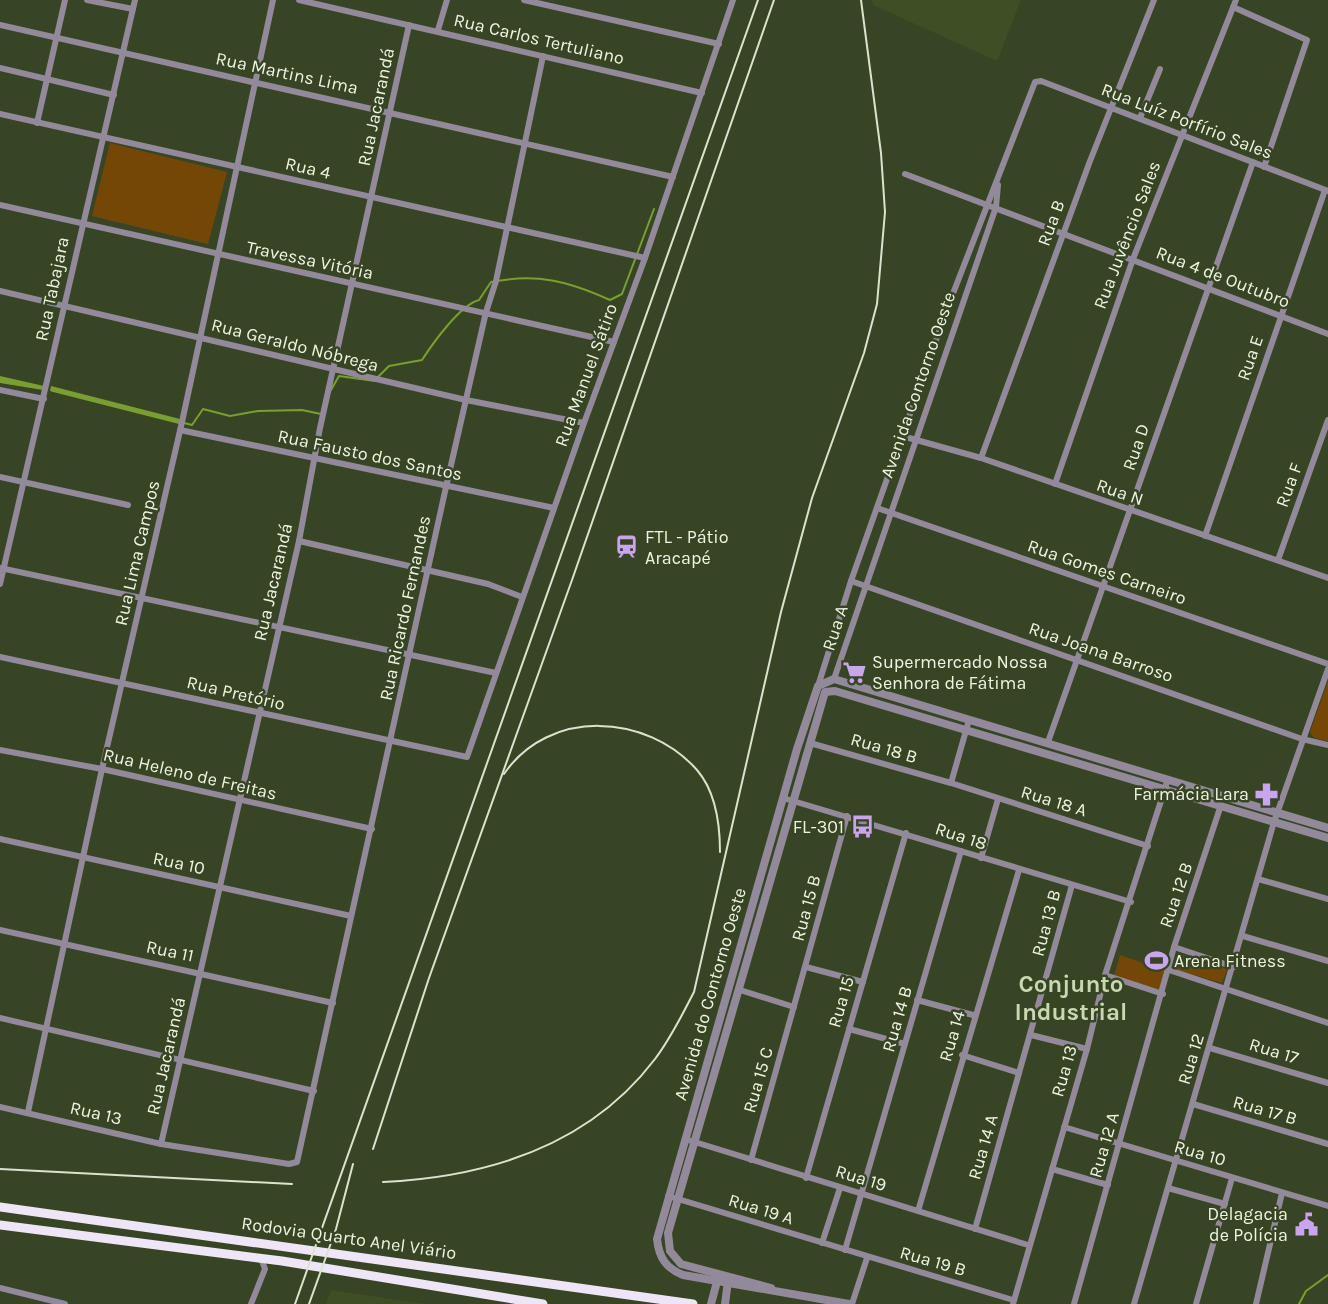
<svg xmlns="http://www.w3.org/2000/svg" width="1328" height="1304" font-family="Karla,sans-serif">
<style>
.built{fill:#3e4e25}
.green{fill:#754707}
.water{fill:#799e32}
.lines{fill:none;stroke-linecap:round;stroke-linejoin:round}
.stream{stroke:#799e32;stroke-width:2}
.minor{stroke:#928a9a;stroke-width:6}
.tertiary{stroke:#928a9a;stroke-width:8}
.trunk{stroke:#eee6f6;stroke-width:9}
.rail{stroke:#dae3ce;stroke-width:2}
.labels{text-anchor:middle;stroke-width:5;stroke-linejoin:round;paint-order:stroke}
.street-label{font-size:18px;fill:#ecf5e1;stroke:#384524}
.poi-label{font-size:18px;fill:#ecf5e1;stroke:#384524;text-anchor:start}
.district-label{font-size:24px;font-weight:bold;fill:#c8d9b2;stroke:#384524}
</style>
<rect width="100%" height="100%" fill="#384524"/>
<g class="built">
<path d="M 872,0 L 1021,0 L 997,61 L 873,5 Z"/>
<path d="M 331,1290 L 425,1304 L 326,1304 Z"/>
</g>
<g class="green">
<path d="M 110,143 L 227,172 L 208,244 L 92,216 Z"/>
<path d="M 1328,681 L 1328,741 L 1314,738 L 1310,732 Z"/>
<path d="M 1120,955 L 1167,971 L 1162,990 L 1114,976 Z"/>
<path d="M 1182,955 L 1227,969 L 1222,983 L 1177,970 Z"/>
</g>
<g class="water">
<path d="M 0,376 L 44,386 L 43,390 L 0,383 Z"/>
<path d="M 51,386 L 180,419 L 179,424 L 53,392 L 50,391 Z"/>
</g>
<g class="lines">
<g class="stream">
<path d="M 378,377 L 389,366 L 422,360 C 433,343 460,305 479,300 L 491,282 C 537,273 568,281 610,300 L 622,294 L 654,209"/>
<path d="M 331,390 L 339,376 L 375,381"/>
<path d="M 184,423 L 192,425 L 203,409 L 230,416 L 258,411 L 302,410 L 321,414"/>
<path d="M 1299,1304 L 1306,1291 L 1328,1275"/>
</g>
<g class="minor">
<path d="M 87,0 L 133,9"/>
<path d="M 299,0 L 702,93"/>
<path d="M 524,0 L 719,44"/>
<path d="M 1233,7 L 1307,40 L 1264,167"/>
<path d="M 0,25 L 673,177"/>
<path d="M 438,30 L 447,0"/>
<path d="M 0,68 L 114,95"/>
<path d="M 0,114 L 645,258"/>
<path d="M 1140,118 L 1160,69"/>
<path d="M 37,123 L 65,0"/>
<path d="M 905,174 L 1328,334"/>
<path d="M 0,205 L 614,342"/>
<path d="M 0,291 L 466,400 L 584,423"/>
<path d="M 0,390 L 44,399"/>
<path d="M 180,430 L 554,508"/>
<path d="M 902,436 L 981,458 L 1328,578"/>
<path d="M 981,458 L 1090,161 L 1154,0"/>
<path d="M 0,477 L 128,505"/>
<path d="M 1055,484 L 1133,259 L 1236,0"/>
<path d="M 877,508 L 1328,664"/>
<path d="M 1205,536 L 1325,190"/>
<path d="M 299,541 L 488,584 L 522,597"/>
<path d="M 1278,560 L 1328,420"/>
<path d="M 0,568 L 496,673"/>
<path d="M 851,581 L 1302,739 L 1328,745"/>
<path d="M 0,584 L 135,0"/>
<path d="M 0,657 L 467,757 L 584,423 L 645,258 L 733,0"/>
<path d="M 834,679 L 996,207 L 998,185"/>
<path d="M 818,686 L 851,581 L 947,309 L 1035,82 L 1041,81 L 1328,191"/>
<path d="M 1048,742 L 1253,162"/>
<path d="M 810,743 L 951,783 L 1148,846"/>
<path d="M 0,750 L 102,769 L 372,829"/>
<path d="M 951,783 L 969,720"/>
<path d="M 783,798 L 1131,902"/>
<path d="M 0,839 L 351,916"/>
<path d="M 981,858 L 998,799"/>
<path d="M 1258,879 L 1328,899"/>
<path d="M 0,930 L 333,1003"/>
<path d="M 1243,936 L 1328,961"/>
<path d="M 1174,947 L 1234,967"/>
<path d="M 806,967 L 863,982"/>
<path d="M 1169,970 L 1328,1023"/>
<path d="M 1105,975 L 1163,994"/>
<path d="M 740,990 L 794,1007"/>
<path d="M 917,1000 L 973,1015"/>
<path d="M 0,1018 L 314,1091"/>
<path d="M 849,1029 L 905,1044"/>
<path d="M 1031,1035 L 1087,1049"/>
<path d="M 1210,1048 L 1328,1083"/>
<path d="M 962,1055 L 1019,1073"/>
<path d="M 1193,1104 L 1328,1144"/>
<path d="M 0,1107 L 161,1144 L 289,1164 L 297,1162 L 446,487 L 486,312 L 496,281 L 543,56"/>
<path d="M 28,1112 L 102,769 L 182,422 L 273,0"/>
<path d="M 1064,1127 L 1328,1206"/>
<path d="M 685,1139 L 1028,1245"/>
<path d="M 161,1144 L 299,541 L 320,428 L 409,25"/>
<path d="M 751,1160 L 847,816"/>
<path d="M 1052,1169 L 1108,1185"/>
<path d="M 806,1178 L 906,833"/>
<path d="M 1168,1188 L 1225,1204"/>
<path d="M 668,1196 L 1013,1300"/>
<path d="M 918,1211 L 1019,870"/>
<path d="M 975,1229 L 1072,885"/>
<path d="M 822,1243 L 840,1188"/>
<path d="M 845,1250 L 961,851"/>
<path d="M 0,1288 L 65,1304"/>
<path d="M 251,1304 L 265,1269 L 261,1258"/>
<path d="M 852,1304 L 867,1258"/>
<path d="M 1013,1304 L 1087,1049 L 1105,975 L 1168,779"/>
<path d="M 1074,1304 L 1174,947 L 1221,805"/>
<path d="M 1134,1304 L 1274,822 L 1328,669"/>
<path d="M 1196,1304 L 1232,1178"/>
<path d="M 1256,1304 L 1282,1193"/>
</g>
<g class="tertiary">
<path d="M 771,1288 L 681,1264 L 670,1251 L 668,1233 L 825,692 L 835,691 L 1328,838"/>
<path d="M 711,1304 L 718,1278"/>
<path d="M 725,1304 L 728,1281"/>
<path d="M 849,1304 L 683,1275 C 666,1268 659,1258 657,1239 L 797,749 L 818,686 L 834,679 L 1328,828"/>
</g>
<g class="trunk">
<path d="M 0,1207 L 693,1304"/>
<path d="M 0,1225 L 282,1261 L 543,1304"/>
</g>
<g class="rail">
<path d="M 504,774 C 549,708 647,713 697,770 C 716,792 720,824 720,852"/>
<path d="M 373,1149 L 429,978 L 572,580 L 774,0"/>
<path d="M 0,1169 L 292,1184"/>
<path d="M 383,1182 C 488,1177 589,1146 655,1059 C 671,1038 682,1015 694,992 L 781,612 L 812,498 L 864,353 L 877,304 L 885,212 L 881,153 L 861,0"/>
<path d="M 295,1304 L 758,0"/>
<path d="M 309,1304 L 336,1229 L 353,1164"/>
</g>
</g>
<defs>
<symbol id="station-bare" viewBox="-9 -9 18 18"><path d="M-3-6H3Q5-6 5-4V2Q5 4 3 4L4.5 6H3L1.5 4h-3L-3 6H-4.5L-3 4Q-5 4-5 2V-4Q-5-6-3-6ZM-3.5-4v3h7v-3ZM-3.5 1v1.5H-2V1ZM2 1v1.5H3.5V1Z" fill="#c9a5ee" stroke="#384524" stroke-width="2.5" paint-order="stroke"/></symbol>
<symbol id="supermarket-bare" viewBox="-9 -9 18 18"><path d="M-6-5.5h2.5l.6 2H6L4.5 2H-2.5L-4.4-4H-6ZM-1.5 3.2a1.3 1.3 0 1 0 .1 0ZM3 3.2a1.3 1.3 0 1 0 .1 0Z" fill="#c9a5ee" stroke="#384524" stroke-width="2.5" paint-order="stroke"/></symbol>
<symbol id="pharmacy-bare" viewBox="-9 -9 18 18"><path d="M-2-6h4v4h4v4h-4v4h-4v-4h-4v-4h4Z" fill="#c9a5ee" stroke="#384524" stroke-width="2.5" paint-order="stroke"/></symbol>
<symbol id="bus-bare" viewBox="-9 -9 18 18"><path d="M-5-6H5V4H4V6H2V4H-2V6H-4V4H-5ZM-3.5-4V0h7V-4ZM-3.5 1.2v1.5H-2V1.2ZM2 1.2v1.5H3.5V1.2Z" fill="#c9a5ee" stroke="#384524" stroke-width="2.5" paint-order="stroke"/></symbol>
<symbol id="stadium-bare" viewBox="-9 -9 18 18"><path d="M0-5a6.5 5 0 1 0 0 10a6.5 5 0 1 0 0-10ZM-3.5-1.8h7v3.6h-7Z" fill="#c9a5ee" stroke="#384524" stroke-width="2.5" paint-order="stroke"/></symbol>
<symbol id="civic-bare" viewBox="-9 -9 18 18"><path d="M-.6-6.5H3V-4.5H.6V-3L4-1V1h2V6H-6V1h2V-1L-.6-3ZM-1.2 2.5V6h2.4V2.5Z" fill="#c9a5ee" stroke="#384524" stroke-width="2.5" paint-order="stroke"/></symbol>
</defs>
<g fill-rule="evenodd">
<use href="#station-bare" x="610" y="530" width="33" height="33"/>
<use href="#supermarket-bare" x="838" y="656" width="33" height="33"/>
<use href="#pharmacy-bare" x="1250" y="778" width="33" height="33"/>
<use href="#bus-bare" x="846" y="810" width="33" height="33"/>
<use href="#stadium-bare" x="1140" y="944" width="33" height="33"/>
<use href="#civic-bare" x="1290" y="1208" width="33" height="33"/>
</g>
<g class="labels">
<g class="street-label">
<text transform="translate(539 39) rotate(13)" y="6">Rua Carlos Tertuliano</text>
<text transform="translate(287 73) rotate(12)" y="6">Rua Martins Lima</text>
<text transform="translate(376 107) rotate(-78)" y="6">Rua Jacarandá</text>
<text transform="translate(1187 121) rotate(21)" y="6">Rua Luíz Porfírio Sales</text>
<text transform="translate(308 168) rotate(13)" y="6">Rua 4</text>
<text transform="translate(1051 223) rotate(-70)" y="6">Rua B</text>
<text transform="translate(1127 235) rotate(-69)" y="6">Rua Juvêncio Sales</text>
<text transform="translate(310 260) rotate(12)" y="6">Travessa Vitória</text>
<text transform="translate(1223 277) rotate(21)" y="6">Rua 4 de Outubro</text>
<text transform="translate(52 289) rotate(-78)" y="6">Rua Tabajara</text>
<text transform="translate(295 345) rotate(14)" y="6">Rua Geraldo Nóbrega</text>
<text transform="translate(1250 358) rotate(-71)" y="6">Rua E</text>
<text transform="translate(586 375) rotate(-70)" y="6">Rua Manuel Sátiro</text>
<text transform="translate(918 385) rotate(-71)" y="6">Avenida Contorno Oeste</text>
<text transform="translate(1136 447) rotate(-71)" y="6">Rua D</text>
<text transform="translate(370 455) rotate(12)" y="6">Rua Fausto dos Santos</text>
<text transform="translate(1289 485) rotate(-70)" y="6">Rua F</text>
<text transform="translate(1120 492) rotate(19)" y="6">Rua N</text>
<text transform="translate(137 553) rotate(-77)" y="6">Rua Lima Campos</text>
<text transform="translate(1107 572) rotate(19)" y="6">Rua Gomes Carneiro</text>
<text transform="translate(273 582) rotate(-77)" y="6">Rua Jacarandá</text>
<text transform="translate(405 608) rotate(-78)" y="6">Rua Ricardo Fernandes</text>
<text transform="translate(835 628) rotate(-72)" y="6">Rua A</text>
<text transform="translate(1101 652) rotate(19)" y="6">Rua Joana Barroso</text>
<text transform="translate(236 693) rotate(13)" y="6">Rua Pretório</text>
<text transform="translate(884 748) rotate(16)" y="6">Rua 18 B</text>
<text transform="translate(190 774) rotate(13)" y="6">Rua Heleno de Freitas</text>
<text transform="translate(1054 801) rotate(17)" y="6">Rua 18 A</text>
<text transform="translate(961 836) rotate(18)" y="6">Rua 18</text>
<text transform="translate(179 863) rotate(12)" y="6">Rua 10</text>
<text transform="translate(1176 895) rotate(-71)" y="6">Rua 12 B</text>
<text transform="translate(806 908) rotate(-75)" y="6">Rua 15 B</text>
<text transform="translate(1046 923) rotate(-75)" y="6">Rua 13 B</text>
<text transform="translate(170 951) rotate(12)" y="6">Rua 11</text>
<text transform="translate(710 994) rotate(-74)" y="6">Avenida do Contorno Oeste</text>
<text transform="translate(841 1002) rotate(-74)" y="6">Rua 15</text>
<text transform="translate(897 1019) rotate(-74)" y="6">Rua 14 B</text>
<text transform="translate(952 1036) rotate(-74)" y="6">Rua 14</text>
<text transform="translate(1274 1051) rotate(17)" y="6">Rua 17</text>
<text transform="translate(166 1056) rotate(-77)" y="6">Rua Jacarandá</text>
<text transform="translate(1191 1059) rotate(-73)" y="6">Rua 12</text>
<text transform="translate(1064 1071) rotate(-74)" y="6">Rua 13</text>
<text transform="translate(758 1080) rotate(-74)" y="6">Rua 15 C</text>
<text transform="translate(1265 1110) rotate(16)" y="6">Rua 17 B</text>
<text transform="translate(96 1113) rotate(13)" y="6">Rua 13</text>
<text transform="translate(1104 1145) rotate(-74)" y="6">Rua 12 A</text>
<text transform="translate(983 1147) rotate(-74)" y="6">Rua 14 A</text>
<text transform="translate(1200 1153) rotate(16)" y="6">Rua 10</text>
<text transform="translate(861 1178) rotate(17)" y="6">Rua 19</text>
<text transform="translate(761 1209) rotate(17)" y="6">Rua 19 A</text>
<text transform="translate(349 1238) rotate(8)" y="6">Rodovia Quarto Anel Viário</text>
<text transform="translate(933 1261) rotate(16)" y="6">Rua 19 B</text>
</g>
<g class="poi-label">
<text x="645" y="543">FTL - Pátio<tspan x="645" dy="21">Aracapé</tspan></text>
<text x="872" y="668">Supermercado Nossa<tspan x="872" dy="21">Senhora de Fátima</tspan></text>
<text x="1249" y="800" text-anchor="end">Farmácia Lara</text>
<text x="844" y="833" text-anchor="end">FL-301</text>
<text x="1174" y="967">Arena Fitness</text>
<text x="1288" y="1220" text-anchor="end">Delagacia<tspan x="1288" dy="21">de Polícia</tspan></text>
</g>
<g class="district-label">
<text x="1071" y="992">Conjunto<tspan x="1071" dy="28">Industrial</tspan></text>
</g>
</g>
</svg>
